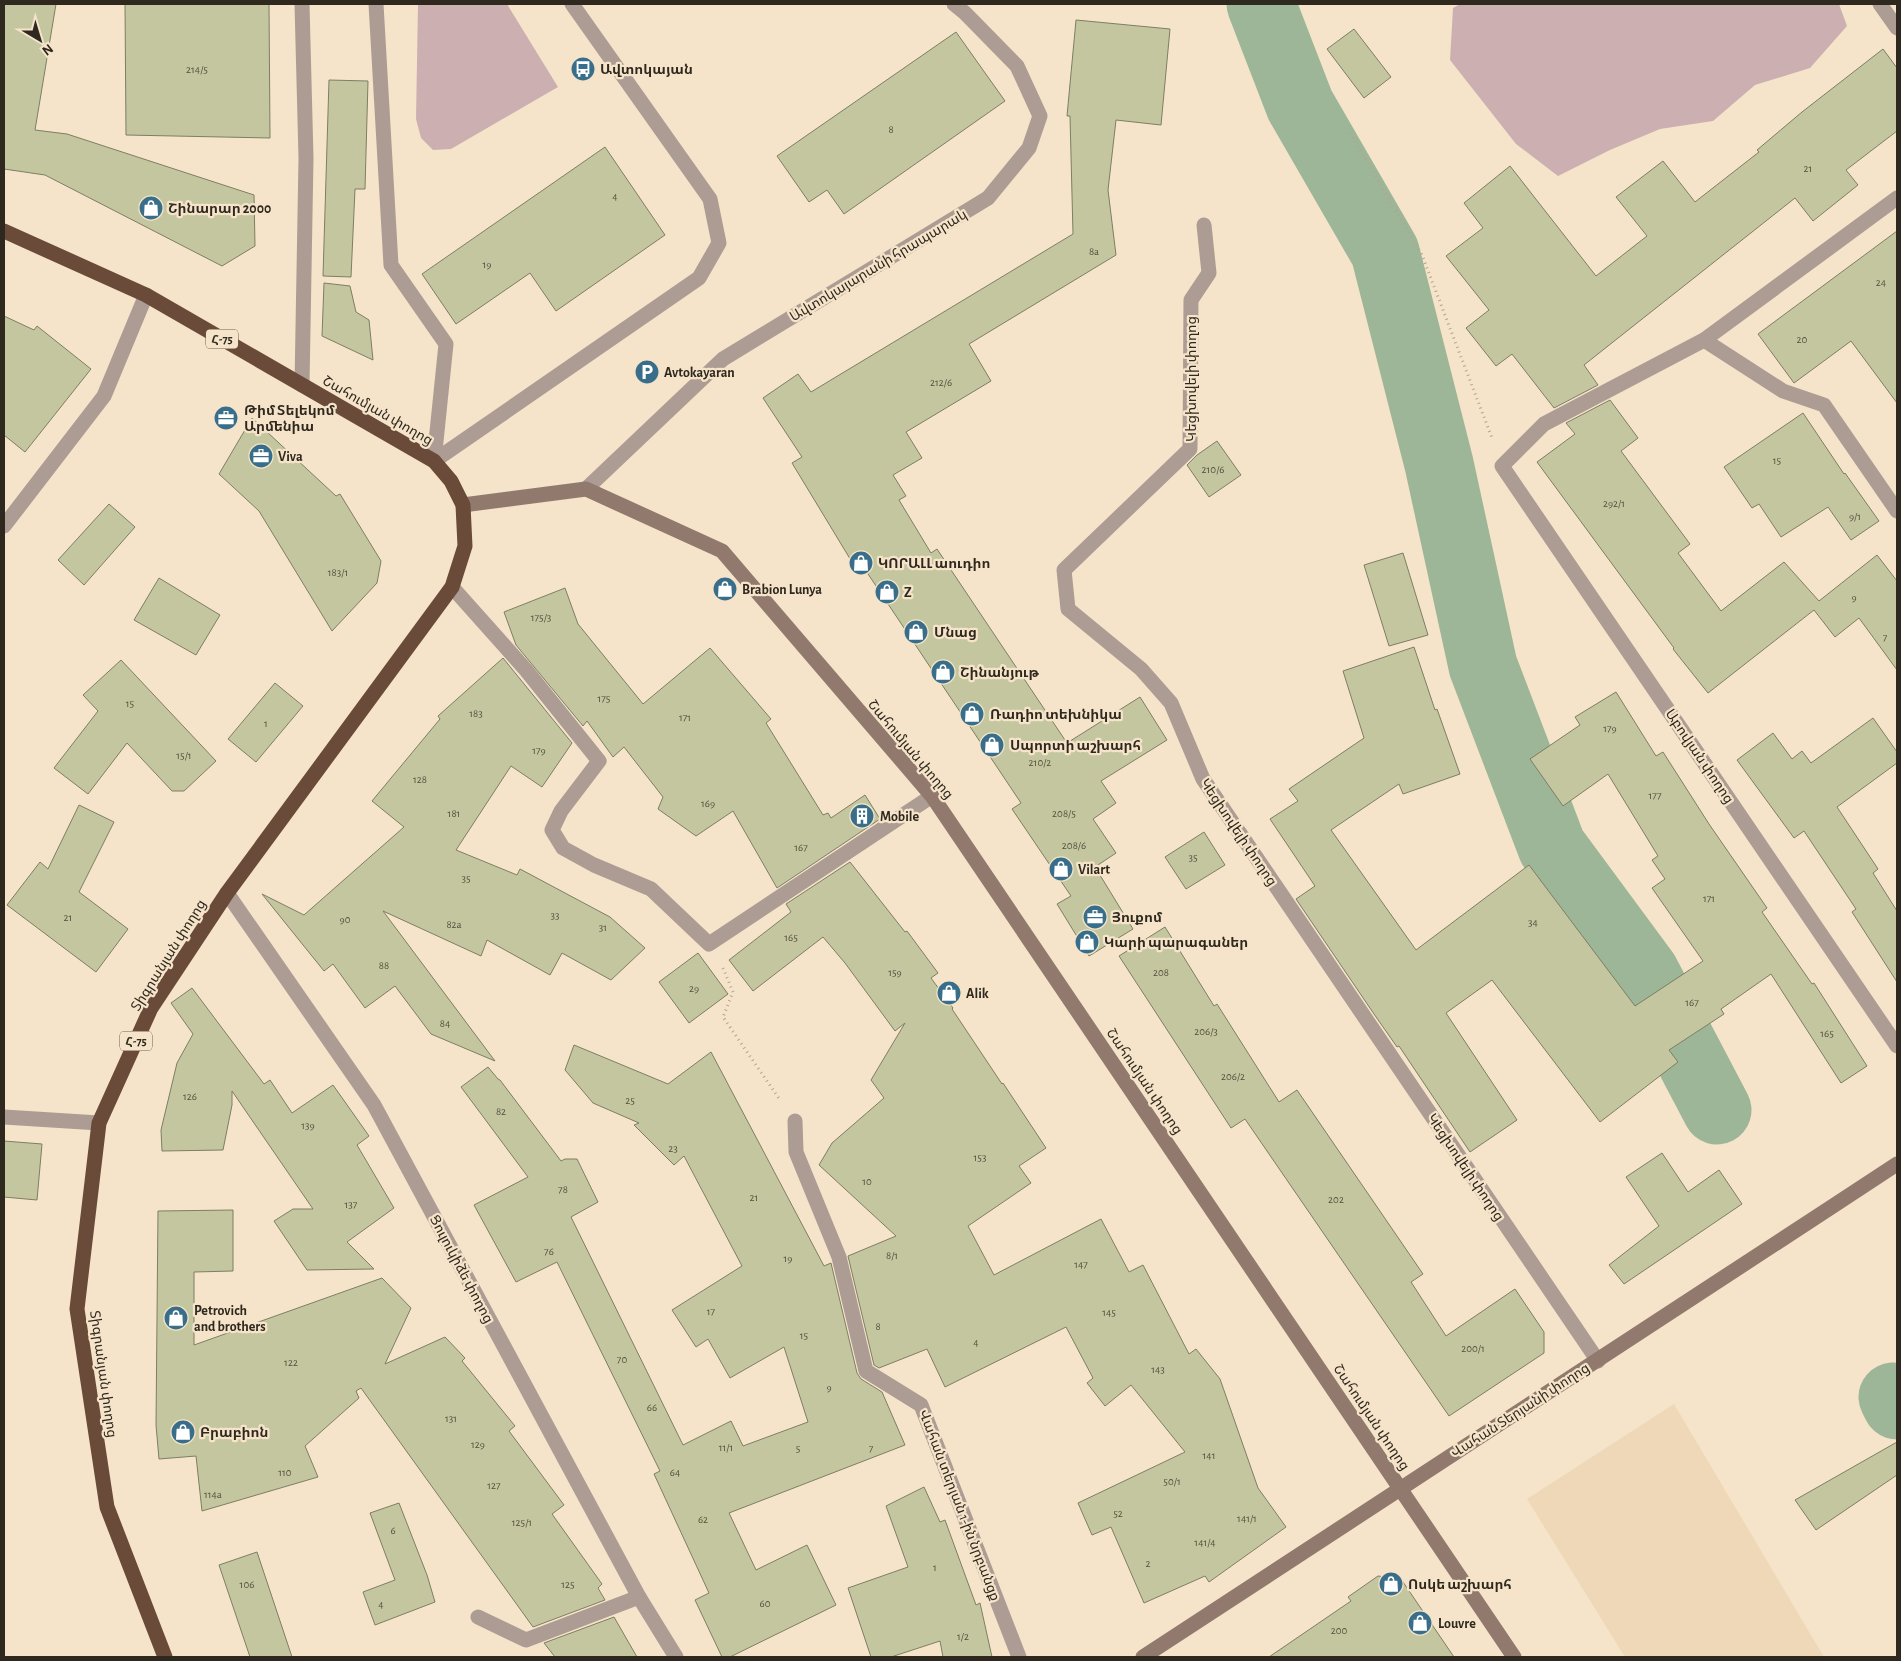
<svg xmlns="http://www.w3.org/2000/svg" width="1901" height="1661" font-family="'Alegreya Sans','Noto Sans Armenian',sans-serif">
<style>
.built{fill:#eed8b7}
.green{fill:#ccb0b1}
.lines{fill:none;stroke-linecap:round;stroke-linejoin:round}
.river{stroke:#9db697;stroke-width:69}
.building{fill:#c4c6a0;stroke:#7d7e63}
.path{stroke:#b2a48f;stroke-width:3;stroke-dasharray:1 4;stroke-linecap:butt}
.lane{stroke:#ad9c94;stroke-width:15}
.street{stroke:#ad9c94;stroke-width:15}
.secondary{stroke:#91796d;stroke-width:15}
.highway{stroke:#6a4a39;stroke-width:15}
.labels{text-anchor:middle;stroke-width:4.5;stroke-linejoin:round;paint-order:stroke}
.number-label{font-size:11px;fill:#54503e}
.shield{fill:#f5e4c9;stroke:#6a6051;stroke-width:1}
.shield-label{font-size:12px;font-weight:bold;fill:#2f281e}
.poi-label{font-size:14px;font-weight:bold;fill:#2f281e;stroke:#f5e4c9;text-anchor:start}
.street-label{font-size:14px;fill:#2f281e;stroke:#f5e4c9}
</style>
<rect width="100%" height="100%" fill="#f5e4c9"/>
<path class="built" d="M 1674,1404 L 1824,1657 L 1625,1657 L 1527,1499 Z"/>
<g class="green">
<path d="M 418,4 L 507,4 L 558,87 L 451,149 L 433,150 L 421,138 L 416,119 Z"/>
<path d="M 1460,4 L 1839,4 L 1847,26 L 1810,68 L 1755,85 L 1713,121 L 1660,129 L 1610,150 L 1558,176 L 1516,144 L 1450,60 L 1453,8 Z"/>
</g>
<g class="lines">
<g class="river">
<path d="M 1261,4 L 1300,105 L 1385,252 L 1439,464 L 1483,666 L 1552,847 L 1645,973 L 1717,1110"/>
<path d="M 1893,1397 L 1897,1405"/>
</g>
</g>
<g class="building">
<path d="M 4,4 L 56,4 L 35,130 L 67,134 L 254,195 L 255,246 L 222,266 L 45,175 L 4,169 Z"/>
<path d="M 125,4 L 269,4 L 270,138 L 126,135 Z"/>
<path d="M 1076,20 L 1170,29 L 1161,125 L 1116,120 L 1108,190 L 1116,255 L 969,344 L 991,381 L 906,432 L 922,458 L 893,475 L 906,496 L 899,500 L 931,553 L 937,549 L 1067,743 L 1140,697 L 1167,740 L 1101,781 L 1116,803 L 1093,819 L 1116,853 L 1095,867 L 1133,929 L 1089,956 L 1057,904 L 1071,896 L 1012,809 L 1021,803 L 864,568 L 858,572 L 792,463 L 802,457 L 763,398 L 798,374 L 811,392 L 1073,234 L 1070,116 L 1067,116 Z"/>
<path d="M 1354,29 L 1391,77 L 1364,98 L 1327,49 Z"/>
<path d="M 956,32 L 1005,101 L 844,214 L 827,190 L 809,202 L 777,156 Z"/>
<path d="M 1883,49 L 1897,68 L 1897,131 L 1846,170 L 1858,185 L 1813,221 L 1795,198 L 1584,365 L 1598,385 L 1554,408 L 1512,354 L 1496,366 L 1466,328 L 1489,310 L 1446,256 L 1483,228 L 1464,203 L 1510,166 L 1596,276 L 1647,236 L 1616,197 L 1663,161 L 1695,202 L 1759,152 L 1757,150 L 1802,112 Z"/>
<path d="M 329,80 L 368,81 L 365,189 L 355,189 L 351,277 L 323,276 Z"/>
<path d="M 605,147 L 665,235 L 556,311 L 530,273 L 456,324 L 422,274 Z"/>
<path d="M 1897,231 L 1897,403 L 1851,341 L 1794,383 L 1758,334 Z"/>
<path d="M 324,283 L 350,286 L 356,312 L 369,320 L 373,360 L 322,336 Z"/>
<path d="M 4,316 L 34,330 L 37,326 L 91,369 L 25,452 L 4,435 Z"/>
<path d="M 1610,400 L 1638,438 L 1621,451 L 1690,544 L 1678,553 L 1721,611 L 1784,562 L 1819,601 L 1877,555 L 1897,581 L 1897,670 L 1859,618 L 1835,637 L 1814,610 L 1708,693 L 1673,649 L 1674,648 L 1537,462 L 1575,434 L 1566,423 Z"/>
<path d="M 1803,413 L 1844,474 L 1845,473 L 1879,521 L 1851,540 L 1828,507 L 1781,537 L 1759,504 L 1752,508 L 1724,467 Z"/>
<path d="M 252,418 L 336,496 L 340,494 L 381,561 L 377,583 L 332,631 L 259,511 L 219,474 Z"/>
<path d="M 1217,441 L 1241,475 L 1209,497 L 1187,465 L 1197,455 Z"/>
<path d="M 109,504 L 135,527 L 84,585 L 58,560 Z"/>
<path d="M 1403,553 L 1428,635 L 1389,646 L 1364,565 Z"/>
<path d="M 159,578 L 220,615 L 196,655 L 134,620 Z"/>
<path d="M 565,588 L 578,624 L 643,704 L 710,648 L 771,719 L 766,723 L 823,815 L 828,813 L 831,818 L 865,795 L 880,819 L 777,888 L 733,811 L 696,836 L 658,809 L 663,797 L 624,747 L 613,757 L 587,721 L 583,726 L 516,645 L 504,612 Z"/>
<path d="M 1414,647 L 1435,710 L 1437,709 L 1460,774 L 1403,794 L 1399,784 L 1331,830 L 1416,950 L 1529,865 L 1635,1006 L 1703,961 L 1652,888 L 1665,879 L 1652,860 L 1658,856 L 1608,774 L 1563,806 L 1530,759 L 1580,725 L 1575,717 L 1616,692 L 1656,756 L 1663,752 L 1709,824 L 1767,908 L 1762,912 L 1812,984 L 1814,983 L 1867,1066 L 1841,1083 L 1771,974 L 1721,1009 L 1724,1014 L 1669,1050 L 1678,1062 L 1600,1122 L 1492,980 L 1446,1013 L 1517,1120 L 1470,1152 L 1399,1046 L 1397,1047 L 1374,1014 L 1296,899 L 1315,886 L 1270,819 L 1298,801 L 1289,789 L 1364,738 L 1343,671 Z"/>
<path d="M 503,658 L 572,743 L 542,787 L 511,766 L 456,850 L 517,875 L 520,869 L 610,917 L 645,948 L 611,980 L 562,953 L 550,975 L 487,940 L 481,956 L 383,911 L 495,1061 L 431,1034 L 395,986 L 365,1008 L 333,964 L 324,971 L 262,894 L 304,915 L 404,827 L 372,801 L 440,719 L 438,716 Z"/>
<path d="M 121,660 L 216,761 L 184,791 L 172,791 L 127,743 L 88,794 L 54,768 L 98,711 L 83,695 Z"/>
<path d="M 275,683 L 303,706 L 256,762 L 228,739 Z"/>
<path d="M 1873,718 L 1897,752 L 1897,763 L 1837,807 L 1878,869 L 1873,873 L 1897,911 L 1897,982 L 1852,912 L 1856,909 L 1804,831 L 1794,838 L 1737,760 L 1773,733 L 1792,759 L 1802,751 L 1811,763 Z"/>
<path d="M 79,805 L 114,822 L 79,892 L 128,929 L 96,972 L 7,905 L 40,862 L 48,869 Z"/>
<path d="M 1204,832 L 1225,865 L 1186,889 L 1165,857 Z"/>
<path d="M 850,862 L 905,932 L 907,931 L 938,973 L 931,978 L 953,1008 L 952,1009 L 1002,1084 L 1003,1083 L 1046,1148 L 1019,1166 L 1031,1183 L 968,1226 L 994,1275 L 1101,1219 L 1129,1272 L 1143,1265 L 1189,1354 L 1196,1349 L 1220,1379 L 1258,1488 L 1286,1527 L 1209,1582 L 1205,1576 L 1144,1603 L 1111,1527 L 1092,1535 L 1078,1503 L 1185,1452 L 1131,1385 L 1105,1406 L 1087,1383 L 1093,1378 L 1066,1327 L 945,1387 L 927,1349 L 879,1368 L 874,1365 L 848,1256 L 896,1236 L 819,1165 L 832,1143 L 884,1098 L 871,1080 L 905,1023 L 895,1031 L 845,963 L 823,937 L 753,991 L 729,960 L 791,912 L 786,904 Z"/>
<path d="M 1165,927 L 1214,1006 L 1217,1004 L 1279,1102 L 1297,1090 L 1423,1274 L 1411,1282 L 1446,1336 L 1515,1289 L 1544,1332 L 1544,1353 L 1449,1416 L 1245,1119 L 1231,1128 L 1119,956 Z"/>
<path d="M 698,953 L 728,994 L 689,1023 L 659,982 Z"/>
<path d="M 192,988 L 264,1084 L 270,1080 L 292,1113 L 333,1085 L 369,1136 L 357,1145 L 394,1208 L 347,1242 L 374,1269 L 307,1270 L 274,1221 L 293,1209 L 313,1209 L 232,1091 L 232,1105 L 223,1150 L 162,1151 L 161,1130 L 177,1063 L 193,1034 L 171,1003 Z"/>
<path d="M 574,1045 L 668,1084 L 711,1052 L 824,1266 L 831,1263 L 857,1373 L 861,1379 L 882,1392 L 905,1445 L 729,1513 L 756,1570 L 807,1545 L 836,1605 L 730,1657 L 722,1657 L 695,1600 L 709,1593 L 654,1474 L 660,1471 L 557,1262 L 516,1282 L 474,1205 L 528,1177 L 461,1087 L 488,1067 L 498,1079 L 500,1080 L 561,1161 L 565,1159 L 577,1159 L 598,1202 L 571,1217 L 683,1445 L 731,1421 L 743,1446 L 808,1422 L 784,1347 L 730,1378 L 708,1339 L 696,1347 L 672,1310 L 742,1266 L 684,1156 L 674,1165 L 634,1125 L 639,1123 L 593,1103 L 565,1070 Z"/>
<path d="M 4,1141 L 42,1144 L 37,1200 L 4,1197 Z"/>
<path d="M 1662,1153 L 1688,1192 L 1719,1170 L 1742,1204 L 1624,1284 L 1609,1265 L 1659,1226 L 1626,1177 Z"/>
<path d="M 233,1210 L 233,1271 L 194,1272 L 194,1345 L 382,1278 L 411,1308 L 385,1364 L 445,1337 L 465,1358 L 462,1361 L 515,1426 L 509,1431 L 564,1505 L 552,1514 L 602,1584 L 598,1588 L 605,1600 L 533,1627 L 361,1388 L 356,1391 L 359,1398 L 305,1446 L 318,1477 L 202,1511 L 196,1456 L 159,1459 L 156,1425 L 158,1211 Z"/>
<path d="M 1897,1442 L 1897,1475 L 1816,1530 L 1795,1500 Z"/>
<path d="M 924,1487 L 940,1522 L 945,1520 L 976,1605 L 980,1603 L 992,1657 L 943,1657 L 940,1641 L 891,1657 L 871,1657 L 848,1588 L 908,1567 L 886,1506 Z"/>
<path d="M 399,1503 L 427,1575 L 435,1602 L 375,1625 L 363,1592 L 395,1580 L 370,1513 Z"/>
<path d="M 257,1552 L 292,1657 L 250,1657 L 219,1565 Z"/>
<path d="M 1378,1576 L 1401,1579 L 1454,1657 L 1269,1657 L 1351,1601 L 1348,1597 Z"/>
<path d="M 614,1617 L 637,1657 L 555,1657 L 544,1643 Z"/>
</g>
<g class="lines">
<g class="path">
<path d="M 1350,133 L 1422,255 L 1492,438"/>
<path d="M 723,968 L 733,992 L 723,1017 L 780,1100"/>
</g>
<g class="lane">
<path d="M 302,4 L 306,158 L 302,385"/>
<path d="M 376,4 L 391,265 L 446,344 L 434,461"/>
<path d="M 434,461 L 699,278 L 719,243 L 710,199 L 572,4"/>
<path d="M 4,526 L 104,396 L 146,295"/>
<path d="M 452,587 L 526,670 L 599,761 L 561,811 L 552,830 L 563,848 L 594,865 L 651,889 L 709,944 L 932,796"/>
<path d="M 4,1117 L 99,1123"/>
<path d="M 795,1121 L 796,1152 L 839,1257 L 866,1371 L 921,1405 L 1019,1657"/>
</g>
<g class="street">
<path d="M 1880,4 L 1897,28"/>
<path d="M 1897,198 L 1704,340 L 1544,424 L 1502,466 L 1897,1046"/>
<path d="M 1204,225 L 1209,273 L 1191,300 L 1190,449 L 1064,570 L 1068,609 L 1141,669 L 1171,703 L 1203,779 L 1598,1361"/>
<path d="M 1704,340 L 1783,391 L 1824,405 L 1897,511"/>
<path d="M 586,489 L 723,359 L 988,198 L 1029,148 L 1040,116 L 1017,66 L 965,13 L 954,4"/>
<path d="M 227,893 L 374,1105 L 639,1597 L 676,1657"/>
<path d="M 478,1617 L 526,1640 L 639,1597"/>
</g>
<g class="secondary">
<path d="M 463,505 L 586,489 L 722,551 L 932,796 L 1514,1657"/>
<path d="M 1143,1657 C 1393,1491 1646,1329 1897,1164"/>
</g>
<path class="highway" d="M 4,231 L 146,295 L 434,461 L 451,481 L 463,505 L 465,546 L 452,587 L 227,893 L 151,1008 L 99,1123 L 77,1309 L 107,1507 L 165,1657"/>
</g>
<defs>
<symbol id="bus-disc" viewBox="-11 -11 22 22"><circle r="9.5" fill="#386e89" stroke="#f5e4c9"/><path d="M-5-6H5V4H4V6H2V4H-2V6H-4V4H-5ZM-3.5-4V0h7V-4ZM-3.5 1.2v1.5H-2V1.2ZM2 1.2v1.5H3.5V1.2Z" fill="#fff"/></symbol>
<symbol id="shop-disc" viewBox="-11 -11 22 22"><circle r="9.5" fill="#386e89" stroke="#f5e4c9"/><path d="M-5-2.5h2.3a2.7 3.5 0 0 1 5.4 0H5L5.5 6h-11ZM-1.5-2.5h3a1.5 2.3 0 0 0-3 0Z" fill="#fff"/></symbol>
<symbol id="parking-disc" viewBox="-11 -11 22 22"><circle r="9.5" fill="#386e89" stroke="#f5e4c9"/><path d="M-3.5-5.5H1a3.5 3.5 0 0 1 0 7H-1V5.5H-3.5ZM-1-3.4V-.6H.8a1.4 1.4 0 0 0 0-2.8Z" fill="#fff"/></symbol>
<symbol id="office-disc" viewBox="-11 -11 22 22"><circle r="9.5" fill="#386e89" stroke="#f5e4c9"/><path d="M-6-3h4V-5.5h4V-3h4V5H-6ZM-1-4.5V-3h2v-1.5ZM-6 0V1H6V0Z" fill="#fff"/></symbol>
<symbol id="building-disc" viewBox="-11 -11 22 22"><circle r="9.5" fill="#386e89" stroke="#f5e4c9"/><path d="M-4-6H4V6H1V3H-1V6H-4ZM-2.5-4.3h1.7v1.8h-1.7ZM.8-4.3h1.7v1.8H.8ZM-2.5-1h1.7V.8h-1.7ZM.8-1h1.7V.8H.8Z" fill="#fff"/></symbol>
</defs>
<g fill-rule="evenodd">
<use href="#bus-disc" x="569" y="55" width="28" height="28"/>
<use href="#shop-disc" x="137" y="194" width="28" height="28"/>
<use href="#parking-disc" x="633" y="358" width="28" height="28"/>
<use href="#office-disc" x="212" y="404" width="28" height="28"/>
<use href="#office-disc" x="247" y="442" width="28" height="28"/>
<use href="#shop-disc" x="847" y="549" width="28" height="28"/>
<use href="#shop-disc" x="711" y="575" width="28" height="28"/>
<use href="#shop-disc" x="873" y="578" width="28" height="28"/>
<use href="#shop-disc" x="902" y="618" width="28" height="28"/>
<use href="#shop-disc" x="929" y="658" width="28" height="28"/>
<use href="#shop-disc" x="958" y="700" width="28" height="28"/>
<use href="#shop-disc" x="978" y="731" width="28" height="28"/>
<use href="#building-disc" x="848" y="802" width="28" height="28"/>
<use href="#shop-disc" x="1047" y="855" width="28" height="28"/>
<use href="#office-disc" x="1081" y="903" width="28" height="28"/>
<use href="#shop-disc" x="1073" y="928" width="28" height="28"/>
<use href="#shop-disc" x="935" y="979" width="28" height="28"/>
<use href="#shop-disc" x="162" y="1304" width="28" height="28"/>
<use href="#shop-disc" x="169" y="1418" width="28" height="28"/>
<use href="#shop-disc" x="1377" y="1570" width="28" height="28"/>
<use href="#shop-disc" x="1406" y="1609" width="28" height="28"/>
</g>
<g class="labels">
<g class="number-label">
<text x="197" y="73">214/5</text>
<text x="891" y="133">8</text>
<text x="1808" y="172">21</text>
<text x="615" y="200">4</text>
<text x="1094" y="255">8а</text>
<text x="487" y="268">19</text>
<text x="1881" y="286">24</text>
<text x="1802" y="343">20</text>
<text x="941" y="386">212/6</text>
<text x="1777" y="464">15</text>
<text x="1213" y="473">210/6</text>
<text x="1614" y="507">292/1</text>
<text x="1855" y="520">9/1</text>
<text x="338" y="576">183/1</text>
<text x="1854" y="601">9</text>
<text x="541" y="621">175/3</text>
<text x="1885" y="641">7</text>
<text x="604" y="702">175</text>
<text x="130" y="707">15</text>
<text x="476" y="717">183</text>
<text x="685" y="721">171</text>
<text x="266" y="727">1</text>
<text x="1610" y="732">179</text>
<text x="539" y="754">179</text>
<text x="184" y="759">15/1</text>
<text x="1040" y="766">210/2</text>
<text x="420" y="783">128</text>
<text x="1655" y="799">177</text>
<text x="708" y="807">169</text>
<text x="454" y="817">181</text>
<text x="1064" y="817">208/5</text>
<text x="1074" y="849">208/6</text>
<text x="801" y="851">167</text>
<text x="1193" y="861">35</text>
<text x="466" y="882">35</text>
<text x="1709" y="902">171</text>
<text x="555" y="919">33</text>
<text x="68" y="921">21</text>
<text x="345" y="923">90</text>
<text x="1533" y="926">34</text>
<text x="454" y="928">82а</text>
<text x="603" y="931">31</text>
<text x="791" y="941">165</text>
<text x="384" y="969">88</text>
<text x="895" y="976">159</text>
<text x="1161" y="976">208</text>
<text x="694" y="992">29</text>
<text x="1692" y="1006">167</text>
<text x="445" y="1027">84</text>
<text x="1206" y="1035">206/3</text>
<text x="1827" y="1037">165</text>
<text x="1233" y="1080">206/2</text>
<text x="190" y="1100">126</text>
<text x="630" y="1104">25</text>
<text x="501" y="1115">82</text>
<text x="308" y="1129">139</text>
<text x="673" y="1152">23</text>
<text x="980" y="1161">153</text>
<text x="867" y="1185">10</text>
<text x="563" y="1193">78</text>
<text x="754" y="1201">21</text>
<text x="1336" y="1203">202</text>
<text x="351" y="1208">137</text>
<text x="549" y="1255">76</text>
<text x="892" y="1259">8/1</text>
<text x="788" y="1262">19</text>
<text x="1081" y="1268">147</text>
<text x="711" y="1315">17</text>
<text x="1109" y="1316">145</text>
<text x="878" y="1330">8</text>
<text x="804" y="1339">15</text>
<text x="976" y="1346">4</text>
<text x="1473" y="1352">200/1</text>
<text x="622" y="1363">70</text>
<text x="291" y="1366">122</text>
<text x="1158" y="1373">143</text>
<text x="829" y="1391">9</text>
<text x="652" y="1411">66</text>
<text x="451" y="1422">131</text>
<text x="478" y="1448">129</text>
<text x="726" y="1451">11/1</text>
<text x="798" y="1452">5</text>
<text x="871" y="1452">7</text>
<text x="1209" y="1459">141</text>
<text x="285" y="1476">110</text>
<text x="675" y="1476">64</text>
<text x="1172" y="1485">50/1</text>
<text x="494" y="1489">127</text>
<text x="213" y="1498">114a</text>
<text x="1118" y="1517">52</text>
<text x="1247" y="1522">141/1</text>
<text x="703" y="1523">62</text>
<text x="522" y="1526">125/1</text>
<text x="393" y="1534">6</text>
<text x="1205" y="1546">141/4</text>
<text x="1148" y="1567">2</text>
<text x="935" y="1571">1</text>
<text x="247" y="1588">106</text>
<text x="568" y="1588">125</text>
<text x="765" y="1607">60</text>
<text x="381" y="1608">4</text>
<text x="1339" y="1634">200</text>
<text x="963" y="1640">1/2</text>
</g>
<g class="shield">
<rect x="206" y="329.5" width="32" height="19" rx="4"/>
<rect x="120" y="1031.5" width="32" height="19" rx="4"/>
</g>
<g class="shield-label">
<text x="222" y="343">Հ-75</text>
<text x="136" y="1045">Հ-75</text>
</g>
<g class="poi-label">
<text x="600" y="74">Ավտոկայան</text>
<text x="168" y="213">Շինարար 2000</text>
<text x="664" y="377">Avtokayaran</text>
<text x="244" y="415">Թիմ Տելեկոմ<tspan x="244" dy="16">Արմենիա</tspan></text>
<text x="278" y="461">Viva</text>
<text x="878" y="568">ԿՈՐԱԼԼ աուդիո</text>
<text x="742" y="594">Brabion Lunya</text>
<text x="904" y="597">Z</text>
<text x="934" y="637">Մնաց</text>
<text x="960" y="677">Շինանյութ</text>
<text x="990" y="719">Ռադիո տեխնիկա</text>
<text x="1010" y="750">Սպորտի աշխարհ</text>
<text x="880" y="821">Mobile</text>
<text x="1078" y="874">Vilart</text>
<text x="1112" y="922">Յուքոմ</text>
<text x="1104" y="947">Կարի պարագաներ</text>
<text x="966" y="998">Alik</text>
<text x="194" y="1315">Petrovich<tspan x="194" dy="16">and brothers</tspan></text>
<text x="200" y="1437">Բրաբիոն</text>
<text x="1408" y="1589">Ոսկե աշխարհ</text>
<text x="1438" y="1628">Louvre</text>
</g>
<g class="street-label">
<text transform="translate(878 265) rotate(-31)" y="5">Ավտոկայարանի հրապարակ</text>
<text transform="translate(1191 379) rotate(-90)" y="5">Կեցխովելի փողոց</text>
<text transform="translate(378 410) rotate(30)" y="5">Շահումյան փողոց</text>
<text transform="translate(911 749) rotate(50)" y="5">Շահումյան փողոց</text>
<text transform="translate(1700 756) rotate(56)" y="5">Աբովյան փողոց</text>
<text transform="translate(1239 832) rotate(56)" y="5">Կեցխովելի փողոց</text>
<text transform="translate(168 955) rotate(-58)" y="5">Տիգրանյան փողոց</text>
<text transform="translate(1145 1081) rotate(56)" y="5">Շահումյան փողոց</text>
<text transform="translate(1466 1167) rotate(56)" y="5">Կեցխովելի փողոց</text>
<text transform="translate(462 1269) rotate(62)" y="5">Ցուլուկիձե փողոց</text>
<text transform="translate(104 1374) rotate(82)" y="5">Տիգրանյան փողոց</text>
<text transform="translate(1520 1410) rotate(-33)" y="5">Վահան Տերյանի փողոց</text>
<text transform="translate(1372 1417) rotate(56)" y="5">Շահումյան փողոց</text>
<text transform="translate(960 1505) rotate(69)" y="5">Վահան տերյան 1-ին նրբանցք</text>
</g>
</g>
<rect width="1901" height="1661" fill="none" stroke="#2f281e" stroke-width="10"/>
<g transform="translate(40 40) rotate(142)" stroke="#f5e4c9" stroke-width="4" paint-order="stroke">
<path d="M0-4L9 19L0 12L-9 19Z" fill="#2f281e"/>
<text y="-8" font-size="14" font-weight="bold" text-anchor="middle" fill="#2f281e">N</text>
</g>
</svg>
